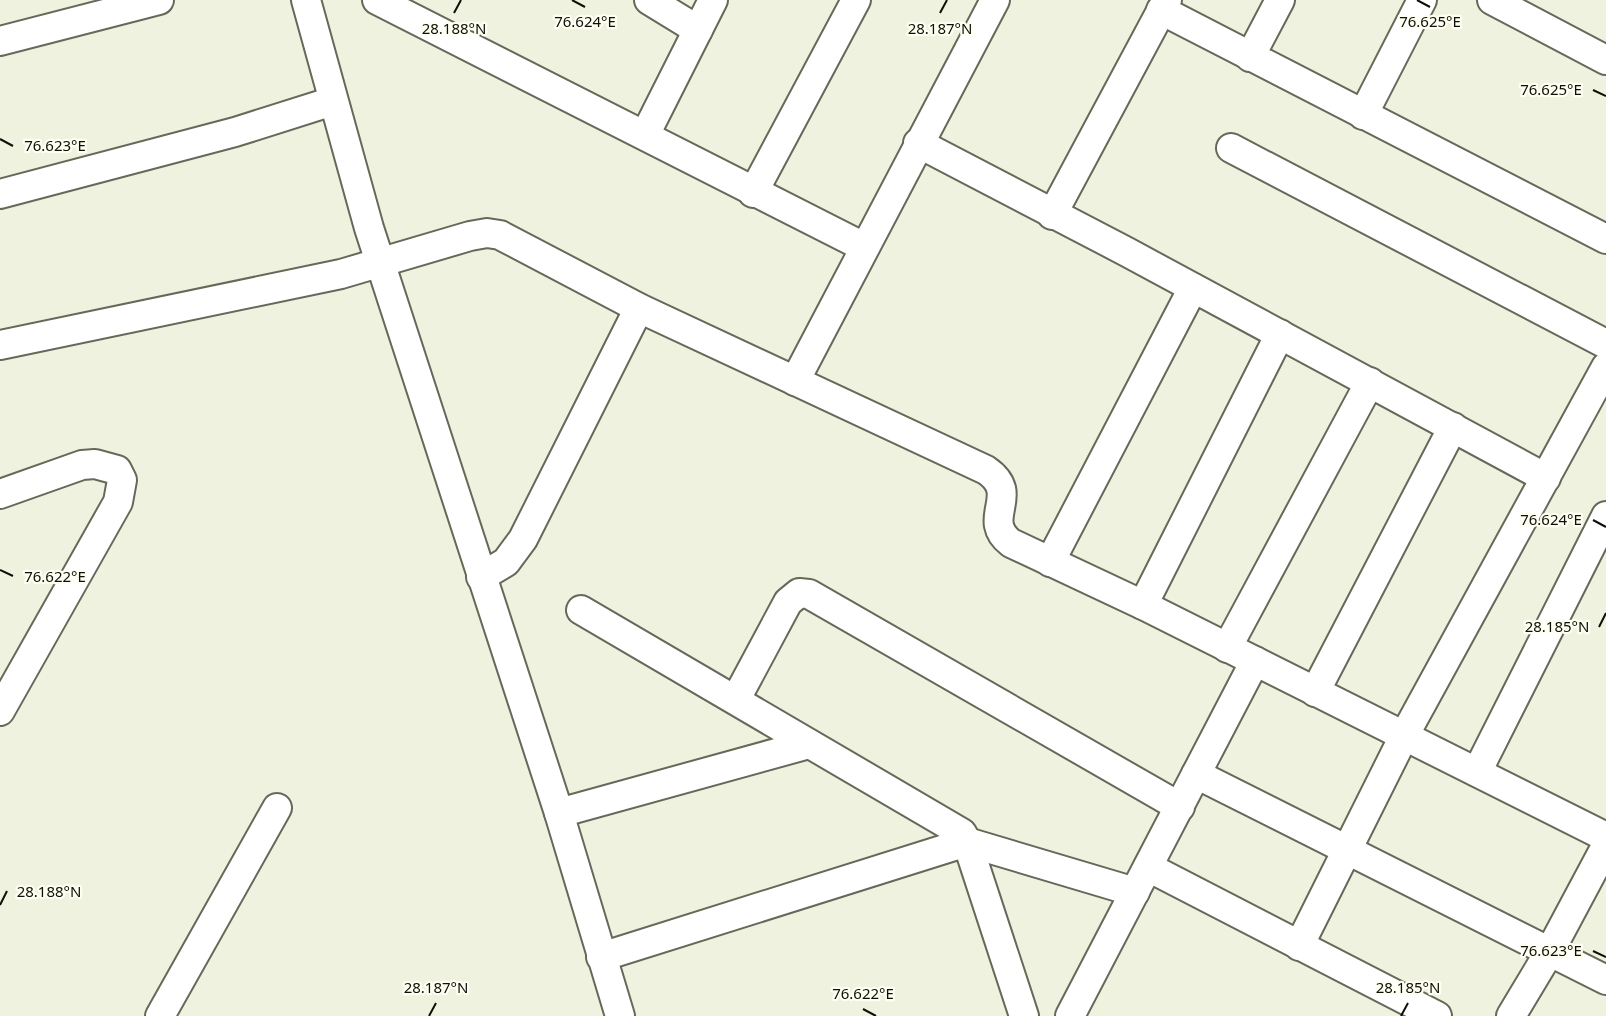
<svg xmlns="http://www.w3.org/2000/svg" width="1606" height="1016" font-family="'Noto Sans',sans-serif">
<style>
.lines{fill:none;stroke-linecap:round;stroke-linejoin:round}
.street-casing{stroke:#676859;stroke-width:32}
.street{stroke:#fff;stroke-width:28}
.ticks{fill:none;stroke:#0e0f09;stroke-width:2}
.ticks-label{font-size:15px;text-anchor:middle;fill:#0e0f09;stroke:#fefff1;stroke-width:4.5;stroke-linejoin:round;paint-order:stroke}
</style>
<rect width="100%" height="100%" fill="#f0f2e0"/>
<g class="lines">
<defs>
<g id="street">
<path d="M 306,0 L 369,228 L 559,813 L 620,1016"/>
<path d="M 377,0 L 864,247"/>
<path d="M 649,0 L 698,30"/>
<path d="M 1492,0 L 1606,60"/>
<path d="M 1161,10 L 1606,239"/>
<path d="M 0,41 L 159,0"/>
<path d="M 1250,57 L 1280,0"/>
<path d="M 1363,115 L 1422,0"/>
<path d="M 645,135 L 713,0"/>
<path d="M 918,143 L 1127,252 L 1546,478"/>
<path d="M 1231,148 L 1606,344"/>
<path d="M 753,193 L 856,0"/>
<path d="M 0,194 L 235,132 L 333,101"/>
<path d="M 1052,215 L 1167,0"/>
<path d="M 0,345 L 341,274 L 470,236 L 487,233 L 500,235 L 639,308 L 986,470 C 1023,495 979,518 1011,543 L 1143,605 L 1606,837"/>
<path d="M 795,381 L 995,0"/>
<path d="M 0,494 L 82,465 L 95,464 L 117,470 L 122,480 L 118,502 L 0,711"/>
<path d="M 1050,562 L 1193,288"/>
<path d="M 481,577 L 506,562 L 523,539 L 639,308"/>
<path d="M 1143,605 L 1280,334"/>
<path d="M 581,610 L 962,833 L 967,842 L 1024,1016"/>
<path d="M 1227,648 L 1370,382"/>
<path d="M 1315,692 L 1453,427"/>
<path d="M 736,699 L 788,602 L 799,593 L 809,594 L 1180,807"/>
<path d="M 1477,772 L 1606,516"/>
<path d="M 1196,774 L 1606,980"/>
<path d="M 559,813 L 809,744"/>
<path d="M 1148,867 L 1437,1016"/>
<path d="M 1299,946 L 1404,736 L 1606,367"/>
<path d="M 601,957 L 967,842 L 1135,892"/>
<path d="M 160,1016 L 277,808"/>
<path d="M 1070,1016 L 1255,661"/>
<path d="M 1511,1016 L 1550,951 L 1606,846"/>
</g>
</defs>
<use href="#street" class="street-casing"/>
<use href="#street" class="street"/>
</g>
<path class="ticks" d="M 572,0 L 585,7M 1417,0 L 1430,7M 454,13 L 461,0M 940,13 L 947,0M 1593,90 L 1606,96M 0,139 L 13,146M 1593,520 L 1606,527M 0,570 L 13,576M 1599,627 L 1606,613M 0,905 L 7,891M 1593,951 L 1606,957M 863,1009 L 876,1016M 429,1016 L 436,1003M 1401,1016 L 1408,1003"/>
<g class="ticks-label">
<text x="585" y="27">76.624°E</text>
<text x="1430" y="27">76.625°E</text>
<text x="454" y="34">28.188°N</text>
<text x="940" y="34">28.187°N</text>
<text x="1551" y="95">76.625°E</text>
<text x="55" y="151">76.623°E</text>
<text x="1551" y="525">76.624°E</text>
<text x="55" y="582">76.622°E</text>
<text x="1557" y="632">28.185°N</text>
<text x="49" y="897">28.188°N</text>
<text x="1551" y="956">76.623°E</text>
<text x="436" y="993">28.187°N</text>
<text x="1408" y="993">28.185°N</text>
<text x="863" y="999">76.622°E</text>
</g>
</svg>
